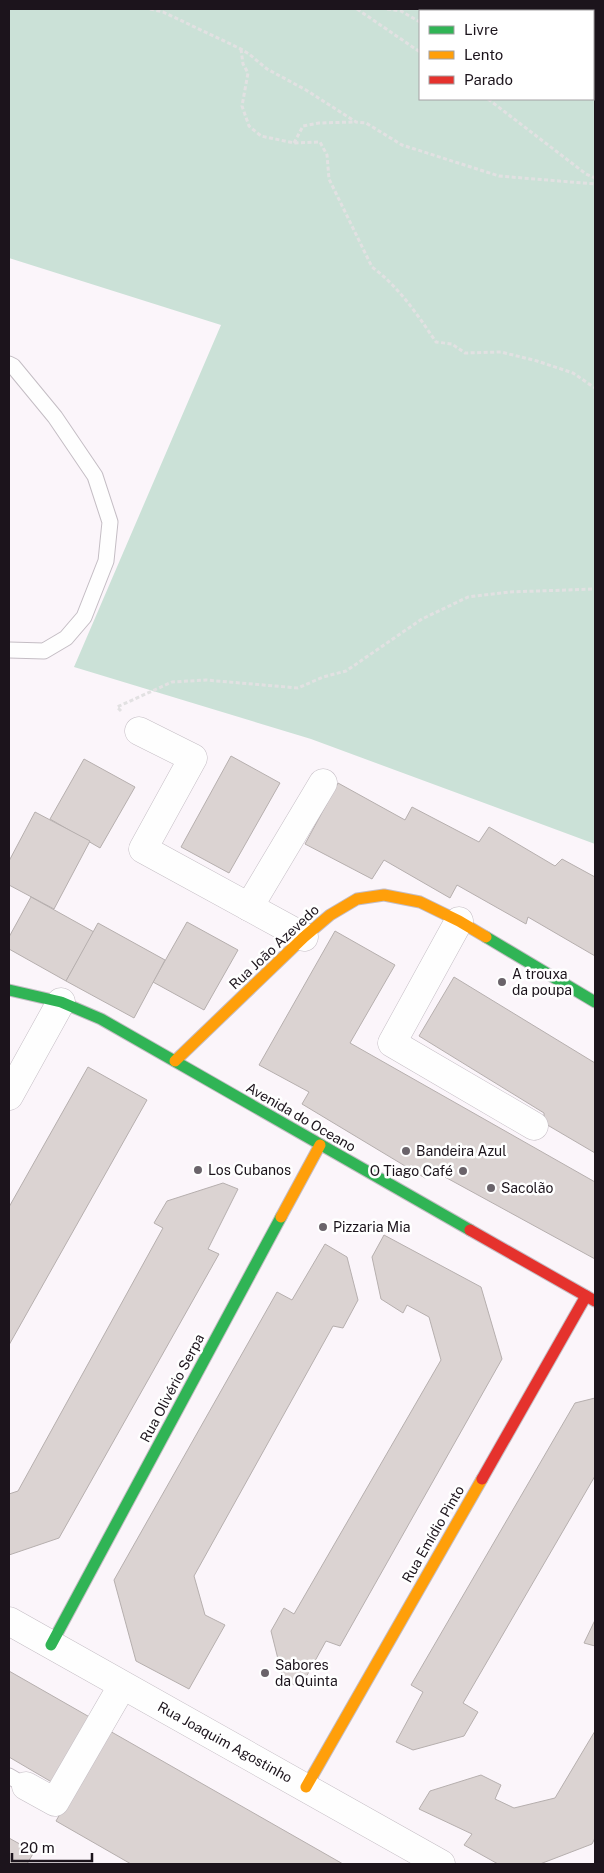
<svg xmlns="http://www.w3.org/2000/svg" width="604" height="1873" font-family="'Public Sans',sans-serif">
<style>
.green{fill:#cbe1d7;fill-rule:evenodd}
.building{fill:#dbd3d2;stroke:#b6afae}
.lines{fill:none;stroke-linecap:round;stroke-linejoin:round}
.lane-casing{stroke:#c4bdc4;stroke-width:17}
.street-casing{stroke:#c4bdc4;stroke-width:29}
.fast-casing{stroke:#c4bdc4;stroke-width:13}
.slow-casing{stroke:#c4bdc4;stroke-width:13}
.jam-casing{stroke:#c4bdc4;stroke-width:13}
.path{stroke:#e2e1e2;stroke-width:3;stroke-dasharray:4 2.5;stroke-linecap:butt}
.lane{stroke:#fefefe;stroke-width:15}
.street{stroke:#fefefe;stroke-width:28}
.fast{stroke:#30b455;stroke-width:11}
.slow{stroke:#ff9f0a;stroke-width:11}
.jam{stroke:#e5322d;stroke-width:11}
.poi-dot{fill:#6a636a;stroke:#fff;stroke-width:2}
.labels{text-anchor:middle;stroke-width:5;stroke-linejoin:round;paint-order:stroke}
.street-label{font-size:14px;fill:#1c141c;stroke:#fff}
.poi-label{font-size:14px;fill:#1c141c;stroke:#fff;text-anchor:start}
</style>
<rect width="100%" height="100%" fill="#fbf5fa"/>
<path class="green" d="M 9,9 L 595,9 L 595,844 L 311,739 L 74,667 L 221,325 L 9,258 ZM 420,11 L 593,11 L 593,99 L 420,99 Z"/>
<g class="building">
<path d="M 231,756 L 280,783 L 229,873 L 181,847 Z"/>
<path d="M 84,759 L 135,787 L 100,848 L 50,819 Z"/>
<path d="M 338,783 L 405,820 L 412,807 L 479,842 L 489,827 L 555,866 L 562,859 L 595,877 L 595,956 L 528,917 L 526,924 L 457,885 L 450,898 L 384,860 L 372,879 L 305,844 Z"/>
<path d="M 35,812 L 90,841 L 54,909 L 9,885 L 9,861 Z"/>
<path d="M 31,897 L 94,932 L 66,981 L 9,949 L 9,937 Z"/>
<path d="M 187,922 L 238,950 L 204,1010 L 153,982 Z"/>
<path d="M 98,923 L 165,960 L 134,1018 L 66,981 Z"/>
<path d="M 335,931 L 395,965 L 350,1043 L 595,1182 L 595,1259 L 434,1171 L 425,1178 L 302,1104 L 309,1092 L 259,1065 Z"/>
<path d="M 454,977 L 595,1063 L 595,1153 L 544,1123 L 544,1113 L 419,1036 Z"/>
<path d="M 88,1067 L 147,1100 L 9,1345 L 9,1207 Z"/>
<path d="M 223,1183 L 238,1189 L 208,1249 L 219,1254 L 59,1538 L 9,1555 L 9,1494 L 18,1491 L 163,1228 L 154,1223 L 167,1201 Z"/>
<path d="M 384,1235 L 481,1287 L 502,1359 L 340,1646 L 326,1641 L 300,1688 L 283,1679 L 271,1631 L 284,1608 L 294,1614 L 441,1360 L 429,1317 L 407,1305 L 403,1313 L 381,1299 L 372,1257 Z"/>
<path d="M 325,1244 L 347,1257 L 358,1300 L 343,1328 L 333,1326 L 194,1576 L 205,1615 L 225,1625 L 189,1689 L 136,1661 L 114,1580 L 277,1292 L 292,1300 Z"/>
<path d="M 595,1398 L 595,1476 L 463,1703 L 478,1712 L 464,1736 L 413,1750 L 396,1742 L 423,1692 L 411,1685 L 575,1403 Z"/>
<path d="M 595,1620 L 595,1646 L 584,1643 Z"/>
<path d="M 9,1671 L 93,1719 L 55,1784 L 9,1757 Z"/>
<path d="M 108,1730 L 343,1864 L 131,1864 L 56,1821 Z"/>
<path d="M 595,1731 L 595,1838 L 592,1844 L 540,1864 L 498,1864 L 464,1845 L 472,1834 L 419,1809 L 430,1791 L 481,1775 L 501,1785 L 495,1799 L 514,1808 L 555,1798 Z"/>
<path d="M 9,1838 L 34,1852 L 27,1864 L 9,1864 Z"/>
</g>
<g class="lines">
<defs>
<g id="lane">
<path d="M 9,364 L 13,366 L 55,417 L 95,476 L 110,522 L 106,561 L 84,617 L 66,638 L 44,651 L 9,650"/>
<path d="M 9,1776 L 26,1786"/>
</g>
<g id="street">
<path d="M 139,731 L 193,758 L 143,849 L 304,937"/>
<path d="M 249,907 L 323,783"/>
<path d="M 459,921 L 392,1043 L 534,1126"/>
<path d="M 9,1096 L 61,1002"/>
<path d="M 9,1621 C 152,1703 297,1782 441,1864"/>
<path d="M 26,1786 L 55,1802 L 122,1686"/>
</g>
<g id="fast">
<path d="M 486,937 L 595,1002"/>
<path d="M 9,990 L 61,1002 L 101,1019 L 470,1230"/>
<path d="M 51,1645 L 281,1217"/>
</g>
<g id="slow">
<path d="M 175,1061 L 304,937 L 330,915 L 357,899 L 384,895 L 420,902 L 459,921 L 486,937"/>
<path d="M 281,1217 L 320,1145"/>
<path d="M 306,1787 L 482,1479"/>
</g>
<g id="jam">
<path d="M 470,1230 L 595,1301"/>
<path d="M 482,1479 L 586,1296"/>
</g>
</defs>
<use href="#lane" class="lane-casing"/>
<use href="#street" class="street-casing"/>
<use href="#fast" class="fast-casing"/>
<use href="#slow" class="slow-casing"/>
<use href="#jam" class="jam-casing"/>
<g class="path">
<path d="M 150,9 L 163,12 L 241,49 L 249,54 L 267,69 L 306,90 L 356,122 L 366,123 L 402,145 L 499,176 L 595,184"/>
<path d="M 357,9 L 420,52"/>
<path d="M 387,9 L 401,11 L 420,22"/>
<path d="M 241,49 L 243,64 L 248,73 L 242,106 L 249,126 L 261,136 L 294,143 L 320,142 L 327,155 L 329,179 L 372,267 C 399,287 417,314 436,342 L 452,344 L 465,353 L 501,352 L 537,361 L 573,373 L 595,388"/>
<path d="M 488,99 L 586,174 L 595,178"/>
<path d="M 294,143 L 303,126 L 319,123 L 355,122"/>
<path d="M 121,711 L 117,707 L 172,682 L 206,680 L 298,688 L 323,677 L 346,671 L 422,619 L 468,597 L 509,592 L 595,589"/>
</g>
<use href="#lane" class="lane"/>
<use href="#street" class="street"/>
<use href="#fast" class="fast"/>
<use href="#slow" class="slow"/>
<use href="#jam" class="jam"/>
</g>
<g class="poi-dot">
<circle cx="502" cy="982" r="5"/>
<circle cx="406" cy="1151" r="5"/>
<circle cx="198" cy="1170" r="5"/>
<circle cx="463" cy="1171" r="5"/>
<circle cx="491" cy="1188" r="5"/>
<circle cx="323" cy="1227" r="5"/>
<circle cx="265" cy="1673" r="5"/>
</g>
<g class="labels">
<g class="street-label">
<text transform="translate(274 947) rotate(-43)" y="5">Rua João Azevedo</text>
<text transform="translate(301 1117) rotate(30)" y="5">Avenida do Oceano</text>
<text transform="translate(172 1388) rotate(-62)" y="5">Rua Olivério Serpa</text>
<text transform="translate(433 1534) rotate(-60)" y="5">Rua Emídio Pinto</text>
<text transform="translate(225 1742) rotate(29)" y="5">Rua Joaquim Agostinho</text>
</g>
<g class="poi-label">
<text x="512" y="979">A trouxa<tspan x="512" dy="16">da poupa</tspan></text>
<text x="416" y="1156">Bandeira Azul</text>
<text x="208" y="1175">Los Cubanos</text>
<text x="453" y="1176" text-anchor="end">O Tiago Café</text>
<text x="501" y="1193">Sacolão</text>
<text x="333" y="1232">Pizzaria Mia</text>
<text x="275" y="1670">Sabores<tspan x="275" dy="16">da Quinta</tspan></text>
</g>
</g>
<rect width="604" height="1873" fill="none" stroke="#1c141c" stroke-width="20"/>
<rect x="419" y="10" width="175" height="90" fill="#ffffff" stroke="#a4a1a4"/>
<rect x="429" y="26" width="25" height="8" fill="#30b455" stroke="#a4a1a4"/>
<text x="464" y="35" font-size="15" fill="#1c141c">Livre</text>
<rect x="429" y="51" width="25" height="8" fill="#ff9f0a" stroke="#a4a1a4"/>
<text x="464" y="60" font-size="15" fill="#1c141c">Lento</text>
<rect x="429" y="76" width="25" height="8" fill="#e5322d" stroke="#a4a1a4"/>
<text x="464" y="85" font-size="15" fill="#1c141c">Parado</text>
<path d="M12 1853v8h80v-8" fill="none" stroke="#1c141c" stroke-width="2.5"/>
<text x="20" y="1853" font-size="15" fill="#1c141c" stroke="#ffffff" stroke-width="4" paint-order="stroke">20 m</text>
</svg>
